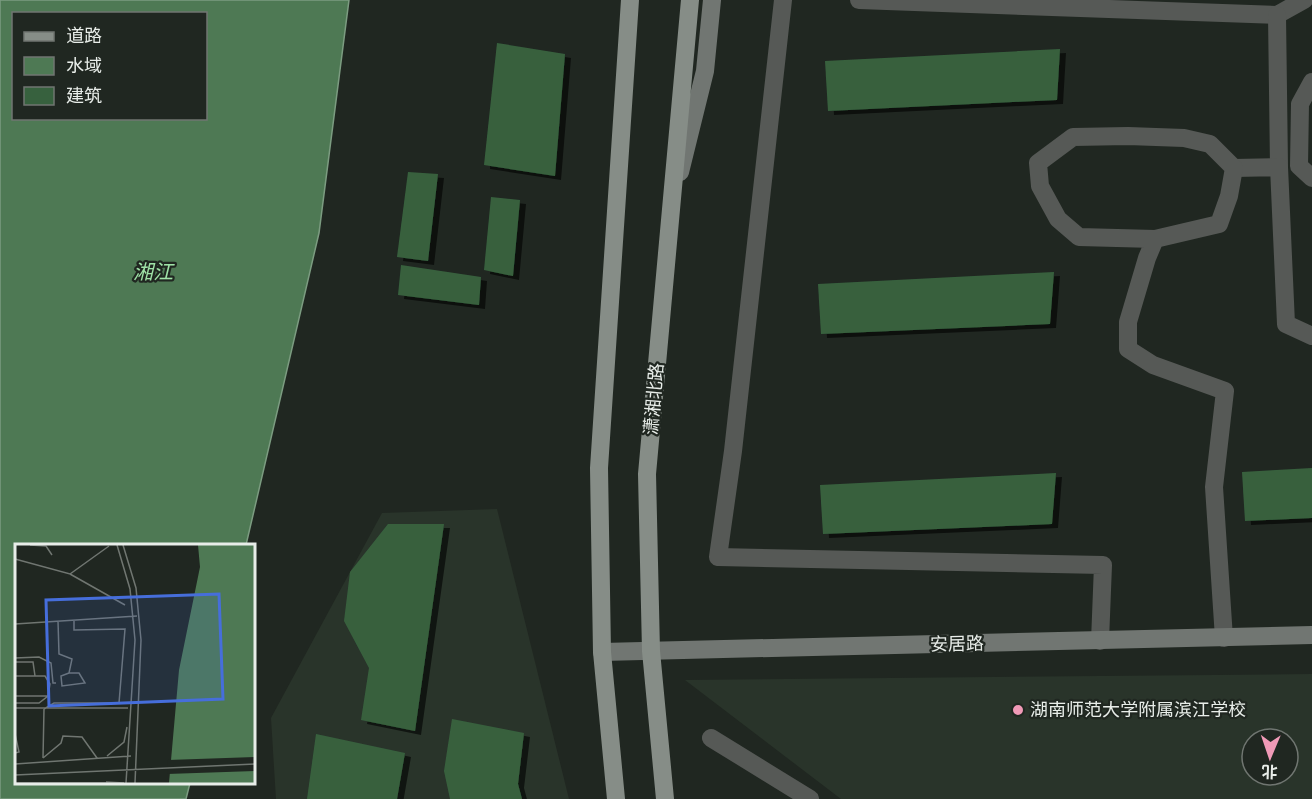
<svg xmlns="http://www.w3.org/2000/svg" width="1312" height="799" font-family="'IBM Plex Sans','Noto Sans SC',sans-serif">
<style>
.built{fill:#29342a;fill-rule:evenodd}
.water{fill:#4e7954;stroke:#7c9c81;stroke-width:1.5;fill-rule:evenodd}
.building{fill:#37613e;filter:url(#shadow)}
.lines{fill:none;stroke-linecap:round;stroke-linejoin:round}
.minor{stroke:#565956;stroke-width:18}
.secondary{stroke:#717672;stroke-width:18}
.primary{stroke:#868d87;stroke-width:18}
.poi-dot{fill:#f09ab7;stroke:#202721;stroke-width:2}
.labels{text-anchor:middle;stroke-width:4.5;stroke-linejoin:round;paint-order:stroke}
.street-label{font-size:18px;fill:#e8ede9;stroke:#202721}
.poi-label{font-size:18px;fill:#e8ede9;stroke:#202721;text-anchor:start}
.water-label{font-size:20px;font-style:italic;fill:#9fe2a7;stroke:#202721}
.inset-road{fill:none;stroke:#707671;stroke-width:1.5}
.view{fill:#466edb;fill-opacity:0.15;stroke:#466edb;stroke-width:3}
.inset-edge{fill:none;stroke:#e8ede9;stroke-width:3}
</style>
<defs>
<filter id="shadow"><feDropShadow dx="6" dy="4" stdDeviation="0" flood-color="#0009"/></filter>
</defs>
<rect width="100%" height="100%" fill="#202721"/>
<g class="built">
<path d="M 497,509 L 569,799 L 276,799 L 271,718 L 382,513 Z"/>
<path d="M 1312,674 L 1312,799 L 841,799 L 685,680 ZM 1252,739 L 1288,739 L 1288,775 L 1252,775 Z"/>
</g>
<path class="water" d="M 0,0 L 349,0 L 319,233 L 246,545 L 16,546 L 16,782 L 190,783 L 186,799 L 0,799 ZM 14,14 L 206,14 L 206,118 L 14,118 Z"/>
<g class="building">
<path d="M 497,43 L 565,54 L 555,176 L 484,165 Z"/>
<path d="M 1060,49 L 1057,100 L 828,111 L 825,61 Z"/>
<path d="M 408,172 L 438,174 L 428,261 L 397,257 Z"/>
<path d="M 491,197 L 520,200 L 513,276 L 484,270 Z"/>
<path d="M 401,265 L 481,277 L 479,305 L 398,295 Z"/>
<path d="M 1054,272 L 1050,324 L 821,334 L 818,284 Z"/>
<path d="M 1312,468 L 1312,518 L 1245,521 L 1242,472 Z"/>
<path d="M 1056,473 L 1052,524 L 823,534 L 820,485 Z"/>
<path d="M 388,524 L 444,524 L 415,731 L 361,720 L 369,668 L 344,621 L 350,572 Z"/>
<path d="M 452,719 L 524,733 L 518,784 L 522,799 L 450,799 L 444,771 Z"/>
<path d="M 316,734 L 405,753 L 397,799 L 307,799 Z"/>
</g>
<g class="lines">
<g class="minor">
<path d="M 783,0 L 733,451 L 718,557 L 1103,565 L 1100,641"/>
<path d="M 859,0 L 1277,15 L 1304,0"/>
<path d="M 1277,15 L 1279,167"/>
<path d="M 1312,82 L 1300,104 L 1299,166 L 1312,178"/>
<path d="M 1234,168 L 1279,167 L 1286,324 L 1312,336"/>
<path d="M 1155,239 L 1219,224 L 1229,196 L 1234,168 L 1210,144 L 1184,138 L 1128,136 L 1073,137 L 1038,163 L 1040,186 L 1058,219 L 1079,237 L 1155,239 L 1147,258 L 1128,322 L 1128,349 L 1153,365 L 1225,391 L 1214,487 L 1224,638"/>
<path d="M 711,738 L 810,799"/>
</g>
<g class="secondary">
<path d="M 680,172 L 705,71 L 712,0"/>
<path d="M 602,652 L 1312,635"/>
</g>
<g class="primary">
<path d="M 616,799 L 602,652 L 599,468 L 630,0"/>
<path d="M 665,799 L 651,651 L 647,474 L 690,0"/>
</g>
</g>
<circle class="poi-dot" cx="1018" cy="710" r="6"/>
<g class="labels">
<g class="street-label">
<text transform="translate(654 399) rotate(-85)" y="6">潇湘北路</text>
<text transform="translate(957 644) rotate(-1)" y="6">安居路</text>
</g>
<g class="poi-label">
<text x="1030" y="716">湖南师范大学附属滨江学校</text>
</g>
<g class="water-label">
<text x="153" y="279">湘江</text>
</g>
</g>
<g transform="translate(15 544)">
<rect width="240" height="240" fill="#202721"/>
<path d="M 183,1 L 240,1 L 240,239 L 154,239 L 164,126 L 185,23 Z" fill="#4e7954"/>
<path d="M 240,213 L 240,227 L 152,230 L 153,216 Z" fill="#202721"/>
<path class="inset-road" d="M 15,1 L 31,2 L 37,11M 102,1 L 115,45 L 120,96 L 111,239M 108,1 L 121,44 L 126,96 L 120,239M 0,15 L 55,30 L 94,2M 55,30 L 110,61M 43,77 L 44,110 L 57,115 L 54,129 L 64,129 L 70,139 L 47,142 L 46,132 L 54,129M 0,80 L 122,72M 0,114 L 24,113 L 36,119 L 38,139 L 41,139M 0,118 L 18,118 L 20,132 L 0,132M 0,152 L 33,152M 0,159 L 24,159 L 33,152 L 35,140 L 30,132 L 18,132M 0,164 L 113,164M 29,165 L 39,159 L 104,159 L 110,85 L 59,86 L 59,76M 0,190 L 4,208 L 0,209M 92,212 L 109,198 L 112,183M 28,214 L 46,199 L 48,192 L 67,193 L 82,214M 28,214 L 29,165M 0,220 L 116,212M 0,231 L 240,220M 91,238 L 109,239M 0,239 L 93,239"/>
<path class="view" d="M 204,50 L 208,155 L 34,162 L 31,56 Z"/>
<rect width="240" height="240" class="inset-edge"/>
</g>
<rect x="12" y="12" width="195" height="108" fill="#202721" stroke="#707671" stroke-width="1.5"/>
<rect x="24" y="32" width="30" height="9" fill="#868d87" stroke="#707671" stroke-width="1.5"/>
<text x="66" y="42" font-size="18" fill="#e8ede9">道路</text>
<rect x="24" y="57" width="30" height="18" fill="#4e7954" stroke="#707671" stroke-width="1.5"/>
<text x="66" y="72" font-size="18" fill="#e8ede9">水域</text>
<rect x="24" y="87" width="30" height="18" fill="#37613e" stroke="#707671" stroke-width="1.5"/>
<text x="66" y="102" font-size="18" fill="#e8ede9">建筑</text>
<g transform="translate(1270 757) rotate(182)"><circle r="28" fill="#202721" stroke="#707671" stroke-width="1.5"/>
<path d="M0-4.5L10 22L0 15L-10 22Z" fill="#f09ab7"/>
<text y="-9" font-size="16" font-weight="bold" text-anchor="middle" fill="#e8ede9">北</text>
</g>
</svg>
